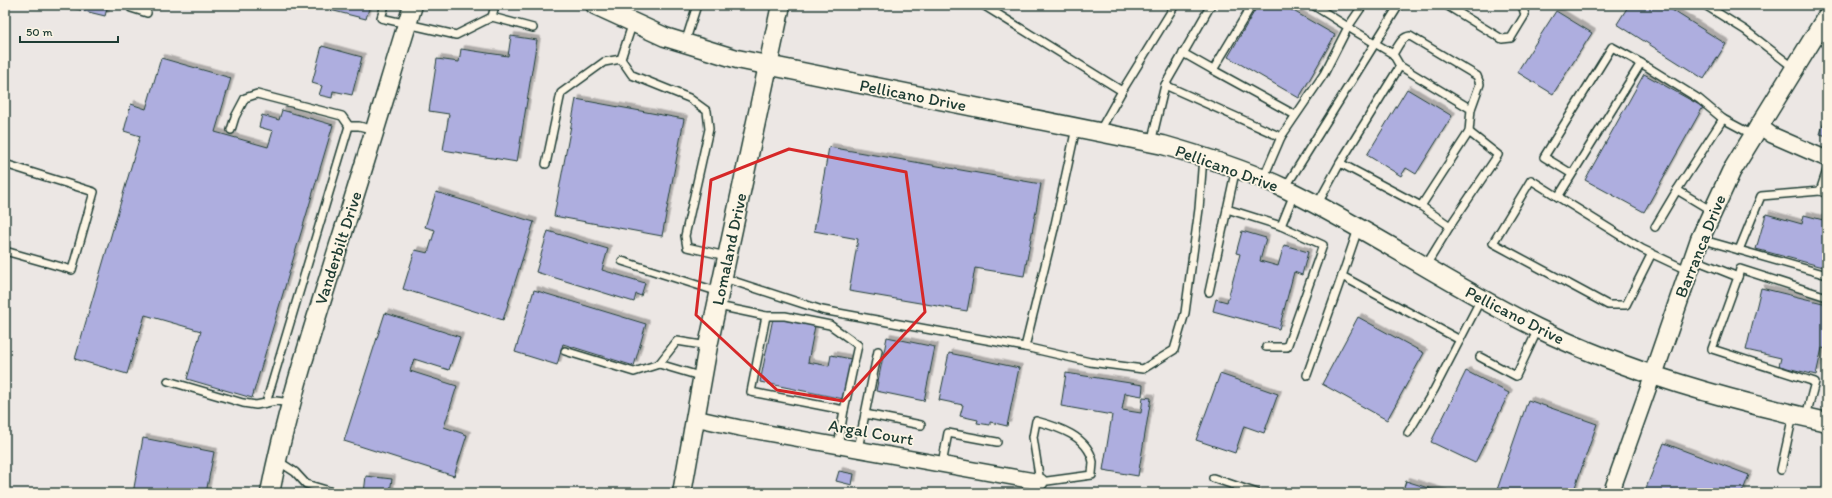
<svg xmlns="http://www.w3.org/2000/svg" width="1832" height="498" font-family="Itim,sans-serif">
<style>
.building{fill:#aeaedf;stroke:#1f3d34;filter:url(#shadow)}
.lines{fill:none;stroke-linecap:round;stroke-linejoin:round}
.service-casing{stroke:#1f3d34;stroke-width:10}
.minor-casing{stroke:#1f3d34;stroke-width:18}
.tertiary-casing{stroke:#1f3d34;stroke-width:21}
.service{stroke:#fcf5e5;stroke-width:7}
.minor{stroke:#fcf5e5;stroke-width:15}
.tertiary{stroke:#fcf5e5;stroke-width:18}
.marked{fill:none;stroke:#d62828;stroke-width:3;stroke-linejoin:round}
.labels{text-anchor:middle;stroke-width:3.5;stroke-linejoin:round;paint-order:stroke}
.street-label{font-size:17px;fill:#1f3d34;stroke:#fcf5e5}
</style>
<defs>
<filter id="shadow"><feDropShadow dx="3.5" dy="-3.5" stdDeviation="0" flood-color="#0004"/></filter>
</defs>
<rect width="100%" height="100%" fill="#ece7e4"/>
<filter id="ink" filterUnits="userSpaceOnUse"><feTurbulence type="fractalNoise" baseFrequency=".025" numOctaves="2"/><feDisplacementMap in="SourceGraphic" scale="8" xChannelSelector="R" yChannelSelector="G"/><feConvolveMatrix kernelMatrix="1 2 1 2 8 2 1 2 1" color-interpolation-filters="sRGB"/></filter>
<g filter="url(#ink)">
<g class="building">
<path d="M 60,5 L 108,5 L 105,16 Z"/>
<path d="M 331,5 L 370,5 L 366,19 L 330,10 Z"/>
<path d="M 1258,5 L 1283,5 L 1335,35 L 1299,98 L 1228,57 Z"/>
<path d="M 1629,5 L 1664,5 L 1726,44 L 1704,79 L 1617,24 Z"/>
<path d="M 1556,11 L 1592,33 L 1553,94 L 1517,72 Z"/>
<path d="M 511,36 L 537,40 L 517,162 L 443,150 L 449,114 L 429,111 L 437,59 L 459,62 L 461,49 L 508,56 Z"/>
<path d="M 322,46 L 362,57 L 352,95 L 333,91 L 332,98 L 319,95 L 322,86 L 312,83 Z"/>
<path d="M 161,58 L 231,78 L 215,132 L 268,147 L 273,131 L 259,127 L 262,115 L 279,120 L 282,110 L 333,125 L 252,398 L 187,379 L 201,331 L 145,315 L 127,374 L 75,359 L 140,136 L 124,131 L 131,104 L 146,109 Z"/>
<path d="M 1644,74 L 1703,107 L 1644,212 L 1585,180 Z"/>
<path d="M 1407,89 L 1452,116 L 1416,174 L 1406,168 L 1401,176 L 1367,155 Z"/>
<path d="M 576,99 L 684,119 L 662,236 L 554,216 Z"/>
<path d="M 1827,113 L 1827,136 L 1820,134 Z"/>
<path d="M 829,147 L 1041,184 L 1024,276 L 975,268 L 967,311 L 849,291 L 858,239 L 814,231 Z"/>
<path d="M 436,192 L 534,222 L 503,320 L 403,289 L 415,250 L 428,253 L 435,230 L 425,227 Z"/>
<path d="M 1766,214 L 1802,224 L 1804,215 L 1827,221 L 1827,268 L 1756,249 Z"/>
<path d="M 548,231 L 608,249 L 602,270 L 645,283 L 641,296 L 636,294 L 634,302 L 536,272 Z"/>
<path d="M 1242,231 L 1266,238 L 1260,261 L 1278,266 L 1284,245 L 1308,252 L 1302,275 L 1294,272 L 1279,329 L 1213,311 L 1216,299 L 1227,302 L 1240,254 L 1236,253 Z"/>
<path d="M 1761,288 L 1827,304 L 1827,349 L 1822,348 L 1816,375 L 1779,366 L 1781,358 L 1746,350 Z"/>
<path d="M 534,290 L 646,324 L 634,366 L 563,344 L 557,365 L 515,352 Z"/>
<path d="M 385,313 L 460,337 L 449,370 L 414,359 L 410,371 L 457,386 L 444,427 L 467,435 L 454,476 L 344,441 Z"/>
<path d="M 1358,317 L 1424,353 L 1387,420 L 1322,384 Z"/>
<path d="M 773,318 L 815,326 L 808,362 L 829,366 L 831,355 L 851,359 L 843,399 L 760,382 Z"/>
<path d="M 887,337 L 935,347 L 924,401 L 876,391 Z"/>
<path d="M 949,353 L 1019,368 L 1007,426 L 990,422 L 990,425 L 977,423 L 978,420 L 960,416 L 963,405 L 939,400 Z"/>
<path d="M 1466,371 L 1509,393 L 1475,463 L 1431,442 Z"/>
<path d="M 1066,373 L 1143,385 L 1142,396 L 1125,393 L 1122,410 L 1141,413 L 1143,397 L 1151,398 L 1138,476 L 1103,470 L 1112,415 L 1061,406 Z"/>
<path d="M 1220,374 L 1278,394 L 1264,433 L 1244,426 L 1235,453 L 1196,440 Z"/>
<path d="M 1528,400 L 1597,424 L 1573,493 L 1516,493 L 1498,487 Z"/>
<path d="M 143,438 L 214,452 L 206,493 L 133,493 Z"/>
<path d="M 1664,443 L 1749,475 L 1742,493 L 1644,493 Z"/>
<path d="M 839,471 L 854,474 L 852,485 L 836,481 Z"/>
<path d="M 366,476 L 392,479 L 390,492 L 396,493 L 364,493 Z"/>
<path d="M 1406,481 L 1444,493 L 1402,493 Z"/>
</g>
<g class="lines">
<defs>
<g id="service">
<path d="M 130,5 L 131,8 L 147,13"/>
<path d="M 385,5 L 381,18 L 456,35 L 492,17 L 533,28"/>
<path d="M 983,5 L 1122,91"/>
<path d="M 1252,5 L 1213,70 L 1295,115"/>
<path d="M 1363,5 L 1348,27 L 1393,54 L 1400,66"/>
<path d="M 1446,5 L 1502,39 L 1511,38 L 1525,15 L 1522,5"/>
<path d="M 1705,5 L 1745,30 L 1794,68"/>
<path d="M 492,17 L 495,5"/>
<path d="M 633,22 L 621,59 L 632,75 L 689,98 L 707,111 L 709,129 L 685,236 L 687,247 L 726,256"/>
<path d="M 685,43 L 697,5"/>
<path d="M 1183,53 L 1213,70"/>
<path d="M 1393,54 C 1398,47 1401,37 1410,36 L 1477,76 L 1480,84 L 1471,109"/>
<path d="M 1641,63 L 1699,99 L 1723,119"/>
<path d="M 1165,85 L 1281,137"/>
<path d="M 349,126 L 359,126 L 375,130"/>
<path d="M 231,130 L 235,117 L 245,98 L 257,94 L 342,116 L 349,126"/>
<path d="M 1099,132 L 1122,91 L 1175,5"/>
<path d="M 1151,143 L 1165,85 L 1211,5"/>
<path d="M 5,164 L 94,192 L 72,270 L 5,251"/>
<path d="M 546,164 L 561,93 L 604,62 L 621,59"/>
<path d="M 1827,170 L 1820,191 L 1827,194"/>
<path d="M 1263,179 L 1281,137 L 1324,74 L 1348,27 L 1313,5"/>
<path d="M 1285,188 L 1399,5"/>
<path d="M 1558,197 L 1641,63 L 1612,47 L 1544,157 L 1572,174"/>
<path d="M 1317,205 L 1340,163 L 1400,66 L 1471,109 L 1469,132 L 1421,206 L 1340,163"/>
<path d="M 1421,206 L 1450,226 L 1425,267"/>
<path d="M 1227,209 L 1281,226"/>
<path d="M 1712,211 L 1677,190 L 1723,119 L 1753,135"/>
<path d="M 1450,226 L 1498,155 L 1469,132"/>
<path d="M 1655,227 L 1677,190"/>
<path d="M 1358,229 L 1342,276 L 1460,340"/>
<path d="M 1700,239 L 1739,250 L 1761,196 L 1820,191"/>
<path d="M 1739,250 L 1827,275"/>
<path d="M 1652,253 L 1626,305 L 1608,305 L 1493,243 L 1531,180 L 1642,249 L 1689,271"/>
<path d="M 1693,259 L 1738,277 L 1712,349 L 1815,382 L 1806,416"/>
<path d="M 622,261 L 719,292"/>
<path d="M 1738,277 L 1740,269 L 1827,297"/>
<path d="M 724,278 L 822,310 L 1025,347 L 1054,229 L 1076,128"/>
<path d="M 1209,292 L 1236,168"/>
<path d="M 718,306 L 766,316 L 751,392 L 844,410 L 838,446"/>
<path d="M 766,316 L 785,316 L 830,325 L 858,345 L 844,410"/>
<path d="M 1025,347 L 1090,362 L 1143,369 L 1174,350 L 1185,313 L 1199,209 L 1203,157"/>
<path d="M 1266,347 L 1287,347 L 1323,245 L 1281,226 L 1294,194"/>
<path d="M 565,351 L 634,372 L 659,364 L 703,377"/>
<path d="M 878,351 L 865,414 L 921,425"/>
<path d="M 1480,357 L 1516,376 L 1538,329"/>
<path d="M 659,364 L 677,341 L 708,346"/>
<path d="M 1307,375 L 1342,276"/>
<path d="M 168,381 L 243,403 L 256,405 L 276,401 L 291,403"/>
<path d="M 266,403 L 349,126"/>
<path d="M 1036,421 C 1058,427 1088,436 1093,462 C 1093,466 1092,471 1092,475 L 1040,482 L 1033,437 Z"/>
<path d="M 1408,433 L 1434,390 L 1481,299"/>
<path d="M 858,449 L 865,414"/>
<path d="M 278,461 L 295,472 L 306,484 L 336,493"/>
<path d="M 942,464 L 948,433 L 997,442"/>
<path d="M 1781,470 L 1793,415"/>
<path d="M 1213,478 L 1257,493"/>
</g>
<g id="minor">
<path d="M 1758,125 L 1772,135 L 1827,159"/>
<path d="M 695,418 L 740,428 L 1040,482"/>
<path d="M 1611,493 L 1653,375"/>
</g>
<g id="tertiary">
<path d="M 595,5 L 665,37 L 737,59 L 1163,145 C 1205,157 1247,170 1286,189 C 1372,231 1451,286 1537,328 C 1629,373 1728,400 1827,422"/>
<path d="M 1653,375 L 1700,239 L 1731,172 L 1827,16"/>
<path d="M 270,493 C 286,410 313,329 338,248 C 364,167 388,86 413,5"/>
<path d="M 682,493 L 708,346 L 781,5"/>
</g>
</defs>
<use href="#service" class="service-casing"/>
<use href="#minor" class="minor-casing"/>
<use href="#tertiary" class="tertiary-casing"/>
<use href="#service" class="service"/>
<use href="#minor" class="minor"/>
<use href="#tertiary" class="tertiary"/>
</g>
</g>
<path class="marked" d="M 789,149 L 906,172 L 925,312 L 843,401 L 777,390 L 696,315 L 711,180 Z"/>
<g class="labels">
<g class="street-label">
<text transform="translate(913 95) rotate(11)" y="6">Pellicano Drive</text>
<text transform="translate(1227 168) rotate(20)" y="6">Pellicano Drive</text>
<text transform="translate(1700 246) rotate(-68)" y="6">Barranca Drive</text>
<text transform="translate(338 248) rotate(-72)" y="6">Vanderbilt Drive</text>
<text transform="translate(729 249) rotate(-78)" y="6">Lomaland Drive</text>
<text transform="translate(1515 315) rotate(27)" y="6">Pellicano Drive</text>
<text transform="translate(871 432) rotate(10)" y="6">Argal Court</text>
</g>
</g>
<rect width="1832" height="498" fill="none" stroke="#fcf5e5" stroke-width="20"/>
<rect x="10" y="10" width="1812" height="478" fill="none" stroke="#1f3d34" stroke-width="1.5" filter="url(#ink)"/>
<path d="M20 36v6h98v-6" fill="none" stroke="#1f3d34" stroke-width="2"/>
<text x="26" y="36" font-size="12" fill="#1f3d34" stroke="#fcf5e5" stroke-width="3" paint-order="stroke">50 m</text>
</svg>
